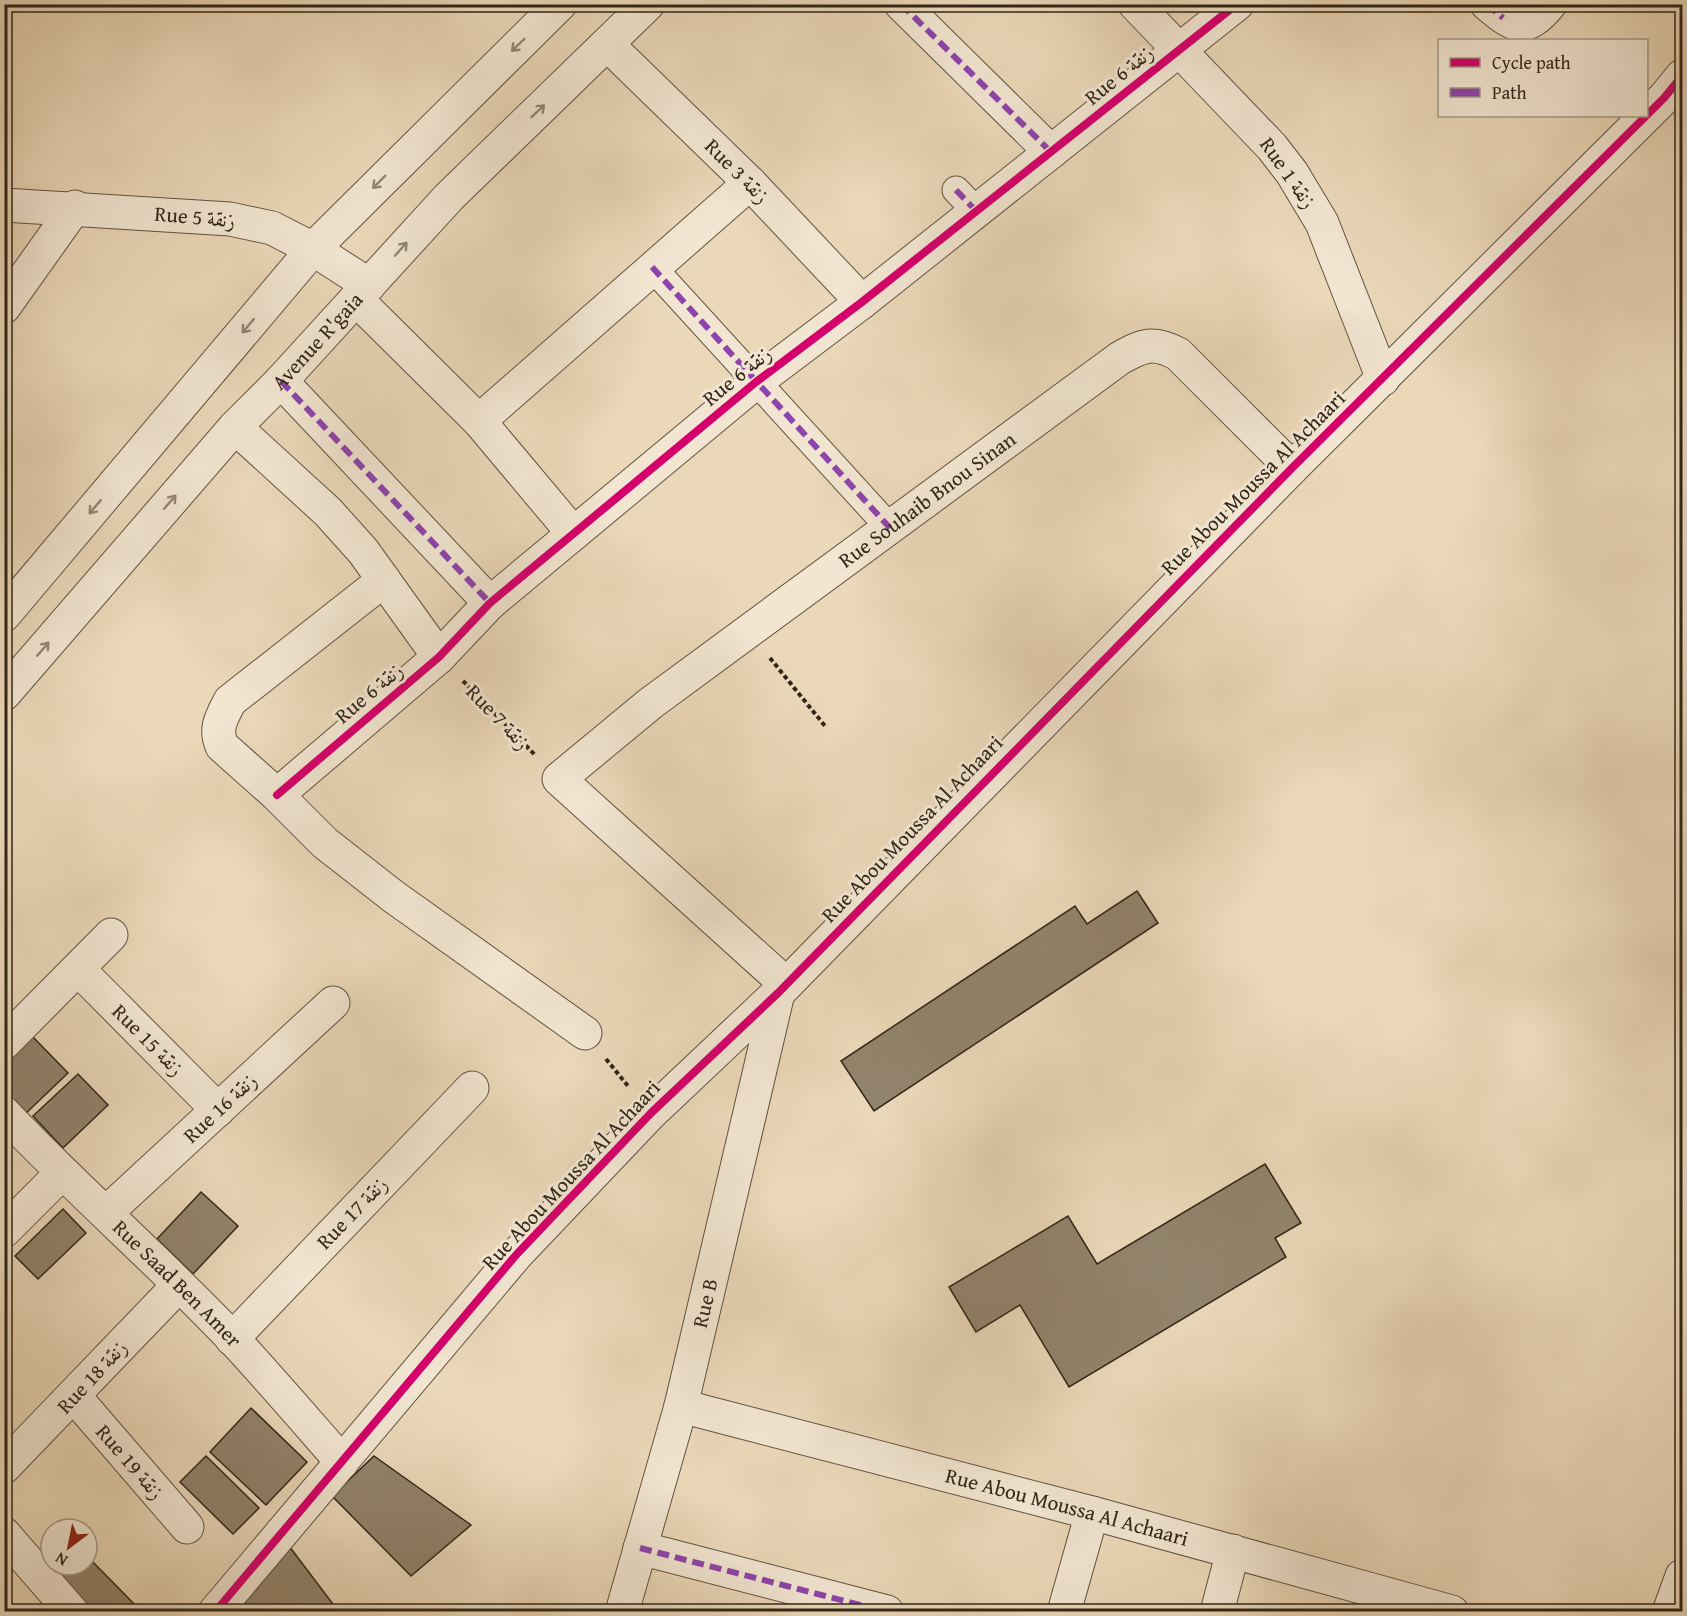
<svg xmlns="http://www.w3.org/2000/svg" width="1687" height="1616" font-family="'Gentium Book Plus',Amiri,serif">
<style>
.building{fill:#92836c;stroke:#312618;stroke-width:1.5}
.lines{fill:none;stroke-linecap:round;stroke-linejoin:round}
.pedestrian-casing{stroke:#605240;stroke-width:29}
.minor-casing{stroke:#605240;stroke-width:35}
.tertiary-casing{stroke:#605240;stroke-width:35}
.path{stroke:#312618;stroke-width:4;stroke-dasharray:4.5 3;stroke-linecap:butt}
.pedestrian{stroke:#f2e6d2;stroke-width:27}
.minor{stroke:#f2e6d2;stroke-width:33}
.tertiary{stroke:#f2e6d2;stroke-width:33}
.quiet{stroke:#8e44ad;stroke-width:6;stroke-dasharray:12 6;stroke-linecap:butt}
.cycleway-casing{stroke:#f2e6d2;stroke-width:11}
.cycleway{stroke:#d6006c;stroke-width:8}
.oneway{stroke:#928675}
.labels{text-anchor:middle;stroke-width:6;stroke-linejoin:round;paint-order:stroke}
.street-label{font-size:21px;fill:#312618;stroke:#f2e6d2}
</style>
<rect width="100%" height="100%" fill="#ebd8b9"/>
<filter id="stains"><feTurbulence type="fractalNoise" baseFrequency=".00333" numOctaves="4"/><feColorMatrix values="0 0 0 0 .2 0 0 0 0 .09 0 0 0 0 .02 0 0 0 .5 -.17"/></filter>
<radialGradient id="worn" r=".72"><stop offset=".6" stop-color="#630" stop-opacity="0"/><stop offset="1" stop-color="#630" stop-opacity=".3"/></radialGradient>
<g class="building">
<path d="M 1137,891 L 1158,923 L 874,1111 L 841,1061 L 1075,906 L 1087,924 Z"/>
<path d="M 32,1036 L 68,1073 L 21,1118 L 4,1100 L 4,1063 Z"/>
<path d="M 78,1074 L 108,1105 L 63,1148 L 33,1116 Z"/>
<path d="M 1265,1164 L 1301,1223 L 1275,1238 L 1286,1257 L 1069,1387 L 1020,1305 L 976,1332 L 949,1287 L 1068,1216 L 1097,1264 Z"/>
<path d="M 201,1192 L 238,1226 L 193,1274 L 157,1239 Z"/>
<path d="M 63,1209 L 86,1233 L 38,1279 L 15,1256 Z"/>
<path d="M 251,1408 L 307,1462 L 266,1505 L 210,1452 Z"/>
<path d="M 206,1456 L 259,1508 L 233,1534 L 180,1482 Z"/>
<path d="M 374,1456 L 471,1525 L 411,1576 L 332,1496 Z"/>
<path d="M 289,1546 L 339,1612 L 252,1612 L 243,1600 Z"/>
<path d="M 87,1556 L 142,1612 L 87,1612 L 50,1574 L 59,1565 L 87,1565 Z"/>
</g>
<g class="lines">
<defs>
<g id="pedestrian">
<path d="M 956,190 L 976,211"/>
<path d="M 652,267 L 890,528"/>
</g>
<g id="minor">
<path d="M 901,4 L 1051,152"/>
<path d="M 1135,4 L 1272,147 L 1292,173 L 1322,223 L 1383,379"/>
<path d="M 1487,4 C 1514,27 1525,34 1550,4"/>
<path d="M 608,45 L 750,183 L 862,302"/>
<path d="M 4,205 L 230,219 L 272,228 L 313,249 L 369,285"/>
<path d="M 356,299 L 479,421 L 573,533"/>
<path d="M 4,307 L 75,207"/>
<path d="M 281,381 L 490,603"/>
<path d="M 479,421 L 750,183"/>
<path d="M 235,427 L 328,512 L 363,551 L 439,657"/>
<path d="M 384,580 L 230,701 C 222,717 214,728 222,746 L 277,795 L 325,843 L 394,897 L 585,1033"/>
<path d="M 277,795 L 439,657 L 490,603 L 756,382 L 862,302 L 1237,4"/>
<path d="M 79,970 L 218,1110"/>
<path id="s1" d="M 786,984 L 559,779 L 651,703 L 1120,358 C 1143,345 1153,341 1178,354 L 1292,468"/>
<path d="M 4,1043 L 111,935"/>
<path id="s2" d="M 4,1113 C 78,1191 159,1261 233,1339 C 270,1379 306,1421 342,1462"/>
<path d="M 106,1213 L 333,1003"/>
<path d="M 4,1231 L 62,1173"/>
<path d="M 232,1339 L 472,1088"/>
<path d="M 74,1396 L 187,1527"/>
<path id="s3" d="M 681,1406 L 1092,1513 L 1452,1612"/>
<path d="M 4,1467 L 178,1286"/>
<path d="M 4,1534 L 72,1612"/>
<path d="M 640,1548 L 887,1612"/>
<path d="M 215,1612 L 516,1255 L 651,1113 L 778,993 L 1292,468 L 1664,98 L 1682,76"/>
<path id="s4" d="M 622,1612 L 681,1406 L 778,993"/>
<path d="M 1064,1612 L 1092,1513"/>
<path d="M 1217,1612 L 1233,1551"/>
<path d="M 1669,1612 L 1682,1576"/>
</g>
<g id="tertiary">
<path d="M 4,615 L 313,249 L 560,4"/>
<path id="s5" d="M 4,694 L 235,427 L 281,381 L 449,197 L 648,4"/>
</g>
</defs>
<use href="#pedestrian" class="pedestrian-casing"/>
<use href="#minor" class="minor-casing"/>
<use href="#tertiary" class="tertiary-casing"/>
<g class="path">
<path d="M 770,658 L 825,726"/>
<path d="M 463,681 L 535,755"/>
<path d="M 606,1059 L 628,1086"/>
</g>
<use href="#pedestrian" class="pedestrian"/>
<use href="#minor" class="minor"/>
<use href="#tertiary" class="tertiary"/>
<g class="quiet">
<path d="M 901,4 L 1051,152"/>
<path d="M 1487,4 L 1503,18"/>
<path d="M 956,190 L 976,211"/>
<path d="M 652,267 L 890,528"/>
<path d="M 281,381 L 490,603"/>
<path d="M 640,1548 L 887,1612"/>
</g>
<defs>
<g id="cycleway">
<path d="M 277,795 L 439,657 L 490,603 L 756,382 L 862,302 L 1237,4"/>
<path d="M 215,1612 L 516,1255 L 651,1113 L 778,993 L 1292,468 L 1664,98 L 1682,76"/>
</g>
</defs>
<use href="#cycleway" class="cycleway-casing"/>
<use href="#cycleway" class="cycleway"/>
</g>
<defs><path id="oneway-shaft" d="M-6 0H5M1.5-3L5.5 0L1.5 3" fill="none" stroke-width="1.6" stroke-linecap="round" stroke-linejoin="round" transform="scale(1.5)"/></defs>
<g class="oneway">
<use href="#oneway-shaft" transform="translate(518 45) rotate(136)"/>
<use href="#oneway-shaft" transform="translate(538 111) rotate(-43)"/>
<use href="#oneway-shaft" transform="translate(379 182) rotate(135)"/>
<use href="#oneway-shaft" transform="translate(401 249) rotate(-48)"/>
<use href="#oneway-shaft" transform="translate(248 326) rotate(130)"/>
<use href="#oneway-shaft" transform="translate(170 502) rotate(-49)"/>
<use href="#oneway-shaft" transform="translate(95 507) rotate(130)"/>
<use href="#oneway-shaft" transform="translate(43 649) rotate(-49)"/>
</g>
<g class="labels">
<g class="street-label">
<text transform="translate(1119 75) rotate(-39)" y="7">Rue 6 زنقة</text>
<text transform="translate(737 171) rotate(45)" y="7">Rue 3 زنقة</text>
<text transform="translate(1288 173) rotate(55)" y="7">Rue 1 زنقة</text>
<text transform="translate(195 217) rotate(5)" y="7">Rue 5 زنقة</text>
<text dy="7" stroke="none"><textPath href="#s5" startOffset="472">Avenue R'gaia</textPath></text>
<text transform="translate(737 376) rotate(-39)" y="7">Rue 6 زنقة</text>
<text transform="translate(1253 483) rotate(-45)" y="7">Rue Abou Moussa Al Achaari</text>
<text dy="7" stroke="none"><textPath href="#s1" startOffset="768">Rue Souhaib Bnou Sinan</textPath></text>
<text transform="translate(369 693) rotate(-40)" y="7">Rue 6 زنقة</text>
<text transform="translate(498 717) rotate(46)" y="7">Rue 7 زنقة</text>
<text transform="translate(912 829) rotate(-46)" y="7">Rue Abou Moussa Al Achaari</text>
<text transform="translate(148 1040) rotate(45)" y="7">Rue 15 زنقة</text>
<text transform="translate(220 1108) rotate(-43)" y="7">Rue 16 زنقة</text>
<text transform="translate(571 1175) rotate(-47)" y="7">Rue Abou Moussa Al Achaari</text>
<text transform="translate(352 1213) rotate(-46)" y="7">Rue 17 زنقة</text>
<text dy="7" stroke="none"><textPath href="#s2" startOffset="243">Rue Saad Ben Amer</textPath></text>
<text dy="7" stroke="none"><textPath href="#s4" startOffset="320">Rue B</textPath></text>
<text transform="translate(92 1377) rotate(-47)" y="7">Rue 18 زنقة</text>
<text transform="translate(130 1462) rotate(49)" y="7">Rue 19 زنقة</text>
<text dy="7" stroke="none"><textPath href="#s3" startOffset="399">Rue Abou Moussa Al Achaari</textPath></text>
</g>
</g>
<rect width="1687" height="1616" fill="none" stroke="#ebd8b9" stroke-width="24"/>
<rect x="6" y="6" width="1675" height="1604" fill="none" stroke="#312618" stroke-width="3"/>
<rect x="12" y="12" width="1663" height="1592" fill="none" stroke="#312618" stroke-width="1.5"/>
<rect x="1438" y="39" width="210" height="78" fill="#f2e6d2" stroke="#a59988" stroke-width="1.5"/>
<rect x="1450" y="58" width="30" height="9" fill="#d6006c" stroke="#a59988" stroke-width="1.5"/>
<text x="1492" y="69" font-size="18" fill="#312618">Cycle path</text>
<rect x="1450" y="88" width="30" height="9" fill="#8e44ad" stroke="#a59988" stroke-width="1.5"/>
<text x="1492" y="99" font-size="18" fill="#312618">Path</text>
<g transform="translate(69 1547) rotate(212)"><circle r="28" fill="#f2e6d2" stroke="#a59988" stroke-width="1.5"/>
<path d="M0-4.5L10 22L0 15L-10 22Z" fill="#8f2418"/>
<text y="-9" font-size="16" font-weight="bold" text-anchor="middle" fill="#312618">N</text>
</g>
<rect width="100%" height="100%" filter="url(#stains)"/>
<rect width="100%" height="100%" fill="url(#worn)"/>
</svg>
